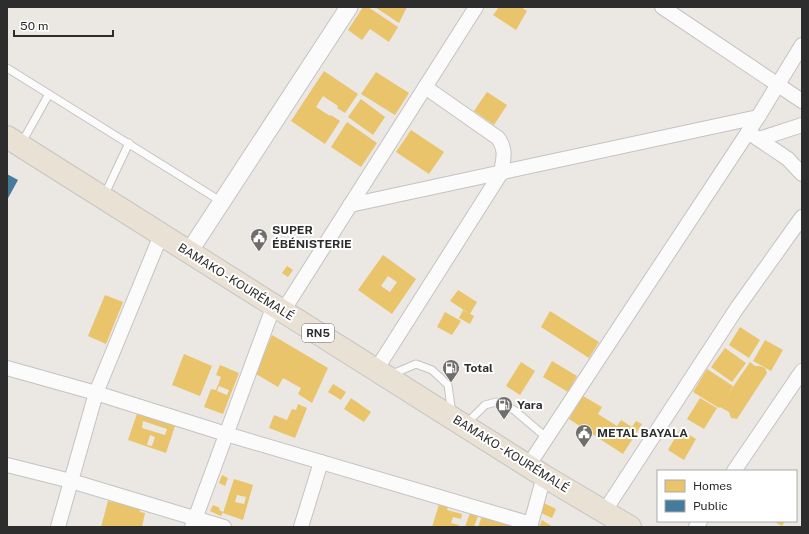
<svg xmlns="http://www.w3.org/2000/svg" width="809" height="534" font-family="'Public Sans',sans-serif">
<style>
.homes{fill:#e9c46a;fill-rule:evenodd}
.public{fill:#457b9d}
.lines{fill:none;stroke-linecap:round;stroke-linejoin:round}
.service-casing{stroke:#c4c3c3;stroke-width:9}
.minor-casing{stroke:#c4c3c3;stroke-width:16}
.tertiary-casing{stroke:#c4c3c3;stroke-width:19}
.trunk-casing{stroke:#c6c4c3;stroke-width:24}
.service{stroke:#fcfbfb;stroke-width:7}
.minor{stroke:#fcfbfb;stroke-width:14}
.tertiary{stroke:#fcfbfb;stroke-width:17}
.trunk{stroke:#e9e1d4;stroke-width:22}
.labels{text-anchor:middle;stroke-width:4;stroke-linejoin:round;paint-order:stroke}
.shield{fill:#fff;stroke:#6c6c6c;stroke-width:1}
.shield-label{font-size:11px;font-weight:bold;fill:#2d2d2d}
.poi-label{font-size:12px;font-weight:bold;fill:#2d2d2d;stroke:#fff;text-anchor:start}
.street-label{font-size:12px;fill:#2d2d2d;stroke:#fff}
</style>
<rect width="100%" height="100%" fill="#ebe7e2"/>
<g class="homes">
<path d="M 363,7 L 368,7 L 398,27 L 389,42 L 370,29 L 362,40 L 348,30 Z"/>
<path d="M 375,7 L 407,7 L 399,23 Z"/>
<path d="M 499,7 L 521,7 L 527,11 L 516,30 L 493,15 Z"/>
<path d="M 324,71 L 358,94 L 345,113 L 337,108 L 338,106 L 323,96 L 316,107 L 330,116 L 331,115 L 340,121 L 325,144 L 291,121 Z"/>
<path d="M 376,72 L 409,93 L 395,115 L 361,94 Z"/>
<path d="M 487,92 L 507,105 L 494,125 L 474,111 Z"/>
<path d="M 361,99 L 385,117 L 373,135 L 348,117 Z"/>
<path d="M 347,122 L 377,143 L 361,167 L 331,147 Z"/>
<path d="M 411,130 L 444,152 L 429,174 L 396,152 Z"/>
<path d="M 383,255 L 416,279 L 392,314 L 358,290 ZM 388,276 L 397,282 L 390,292 L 381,286 Z"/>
<path d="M 287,266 L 293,270 L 288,277 L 282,273 Z"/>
<path d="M 458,290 L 477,302 L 470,314 L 450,301 Z"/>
<path d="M 105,295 L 123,302 L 106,344 L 88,336 Z"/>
<path d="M 463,310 L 474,316 L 470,324 L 459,318 Z"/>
<path d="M 550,311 L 599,342 L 589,358 L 541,327 Z"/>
<path d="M 445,312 L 461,321 L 452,335 L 437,327 Z"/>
<path d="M 740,327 L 760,340 L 749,358 L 729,345 Z"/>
<path d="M 272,335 L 328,368 L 312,403 L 298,394 L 301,388 L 283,378 L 278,387 L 256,374 Z"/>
<path d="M 765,340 L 783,350 L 771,371 L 753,361 Z"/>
<path d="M 725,348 L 746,363 L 732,382 L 711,367 Z"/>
<path d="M 184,354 L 212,366 L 200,396 L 172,385 Z"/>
<path d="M 552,361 L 577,376 L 568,392 L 543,377 Z"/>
<path d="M 521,362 L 535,371 L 520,395 L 506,386 Z"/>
<path d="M 750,362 L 755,366 L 760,366 L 765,368 L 767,373 L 737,419 L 731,418 L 729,412 L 720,407 L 719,408 L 693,392 L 707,369 L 733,386 L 726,397 Z"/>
<path d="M 220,365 L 239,373 L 223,414 L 204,407 L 211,389 L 216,390 L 221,377 L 216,375 ZM 219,386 L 229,390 L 227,395 L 217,391 Z"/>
<path d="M 333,384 L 346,392 L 341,400 L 328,392 Z"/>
<path d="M 583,396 L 602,407 L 598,414 L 617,426 L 621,420 L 632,427 L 636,421 L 642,424 L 623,454 L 569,419 Z"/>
<path d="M 351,398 L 371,412 L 364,422 L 344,409 Z"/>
<path d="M 700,398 L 717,408 L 704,429 L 687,419 Z"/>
<path d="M 298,404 L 307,408 L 295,438 L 269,428 L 274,415 L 287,420 L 292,409 L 296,410 Z"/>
<path d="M 140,405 L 178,417 L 166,453 L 128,440 ZM 143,421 L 167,429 L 165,435 L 142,428 ZM 150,435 L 155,437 L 152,446 L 147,445 Z"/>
<path d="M 680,429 L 696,439 L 684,460 L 668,450 Z"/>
<path d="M 222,475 L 228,478 L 225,486 L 219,483 Z"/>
<path d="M 234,479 L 253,485 L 243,520 L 223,513 ZM 237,495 L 246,497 L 244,504 L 235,502 Z"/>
<path d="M 118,500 L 141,508 L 140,512 L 145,513 L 142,527 L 101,527 L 108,501 L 117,503 Z"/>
<path d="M 440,501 L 449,504 L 447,510 L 462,514 L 461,519 L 453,517 L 451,523 L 459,525 L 458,527 L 432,527 Z"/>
<path d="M 544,503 L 556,509 L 552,518 L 539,512 Z"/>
<path d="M 213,505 L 220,508 L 219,510 L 223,512 L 221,516 L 210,511 Z"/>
<path d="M 471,510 L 479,513 L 474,527 L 465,527 Z"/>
<path d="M 482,516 L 513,527 L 478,527 Z"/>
<path d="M 542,520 L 553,527 L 539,527 Z"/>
<path d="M 773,521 L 785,521 L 782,526 Z"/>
</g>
<path class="public" d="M 7,174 L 18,180 L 7,200 Z"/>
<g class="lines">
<defs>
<g id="service">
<path d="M 7,68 L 222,202"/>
<path d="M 21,144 L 49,94"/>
<path d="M 104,196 L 129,143"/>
<path d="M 390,375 L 416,364 L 432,370 L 448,385 L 452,414"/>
<path d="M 466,424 L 485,405 L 496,402 L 514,410 L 547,438"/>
</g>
<g id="minor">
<path d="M 662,7 L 802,101"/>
<path d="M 748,132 L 788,159 L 802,174"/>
<path d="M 759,139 L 802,125"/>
<path d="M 350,205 L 758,117"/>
<path d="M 283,311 L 476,7"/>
<path d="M 7,368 L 96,393 L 226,434 L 531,524"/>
<path d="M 376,370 L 501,173 C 503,159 507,150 498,138 L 425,87"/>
<path d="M 7,465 L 71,481 L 224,527"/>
<path d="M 528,466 L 758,117 L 802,45"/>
<path d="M 734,471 L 802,371"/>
<path d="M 604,512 L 737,308 L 802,217"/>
<path d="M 58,527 L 96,393 L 161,235"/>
<path d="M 192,527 L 274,305"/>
<path d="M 301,527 L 321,462"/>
<path d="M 530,527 L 544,476"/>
<path d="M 696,527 L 700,521"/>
</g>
<path id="tertiary" d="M 189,252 L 349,7"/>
<path id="trunk" d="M 7,137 L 544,476 L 630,527"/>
</defs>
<use href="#service" class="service-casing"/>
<use href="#minor" class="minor-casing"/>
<use href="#tertiary" class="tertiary-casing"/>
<use href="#trunk" class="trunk-casing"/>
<use href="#service" class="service"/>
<use href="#minor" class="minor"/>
<use href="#tertiary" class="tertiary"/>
<use href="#trunk" class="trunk"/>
</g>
<defs>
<symbol id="civic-pin" viewBox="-11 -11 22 30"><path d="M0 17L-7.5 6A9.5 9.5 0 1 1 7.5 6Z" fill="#706e6c" stroke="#fff"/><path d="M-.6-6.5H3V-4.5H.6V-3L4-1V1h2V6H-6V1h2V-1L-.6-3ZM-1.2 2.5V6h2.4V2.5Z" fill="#fff"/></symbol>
<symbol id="fuel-pin" viewBox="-11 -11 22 30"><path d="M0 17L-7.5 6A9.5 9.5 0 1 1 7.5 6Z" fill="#706e6c" stroke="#fff"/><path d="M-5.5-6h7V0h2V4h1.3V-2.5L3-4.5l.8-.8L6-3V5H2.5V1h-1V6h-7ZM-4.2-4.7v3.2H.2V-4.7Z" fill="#fff"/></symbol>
</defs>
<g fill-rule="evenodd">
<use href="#civic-pin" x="249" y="227" width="20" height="27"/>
<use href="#fuel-pin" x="441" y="358" width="20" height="27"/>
<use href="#fuel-pin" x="494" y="395" width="20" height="27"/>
<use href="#civic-pin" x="574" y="423" width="20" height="27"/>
</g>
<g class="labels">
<rect class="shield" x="302" y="324" width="32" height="18" rx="3"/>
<g class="shield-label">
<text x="318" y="337">RN5</text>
</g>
<g class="poi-label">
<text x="272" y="234">SUPER<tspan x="272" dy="14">ÉBÉNISTERIE</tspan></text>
<text x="464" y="372">Total</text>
<text x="517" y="409">Yara</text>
<text x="597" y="437">METAL BAYALA</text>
</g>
<g class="street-label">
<text transform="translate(236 282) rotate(32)" y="4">BAMAKO - KOURÉMALÉ</text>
<text transform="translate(511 454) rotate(32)" y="4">BAMAKO - KOURÉMALÉ</text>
</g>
</g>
<rect width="809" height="534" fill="none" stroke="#2d2d2d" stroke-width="16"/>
<rect x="657" y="470" width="140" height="52" fill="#ffffff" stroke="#ababab"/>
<rect x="665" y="480" width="20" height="12" fill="#e9c46a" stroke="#ababab"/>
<text x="693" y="490" font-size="12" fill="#2d2d2d">Homes</text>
<rect x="665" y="500" width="20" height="12" fill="#457b9d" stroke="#ababab"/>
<text x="693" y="510" font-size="12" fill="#2d2d2d">Public</text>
<path d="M14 30v6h99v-6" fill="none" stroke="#2d2d2d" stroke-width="2"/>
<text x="20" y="30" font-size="12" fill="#2d2d2d" stroke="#ffffff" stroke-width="3" paint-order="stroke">50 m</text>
</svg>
